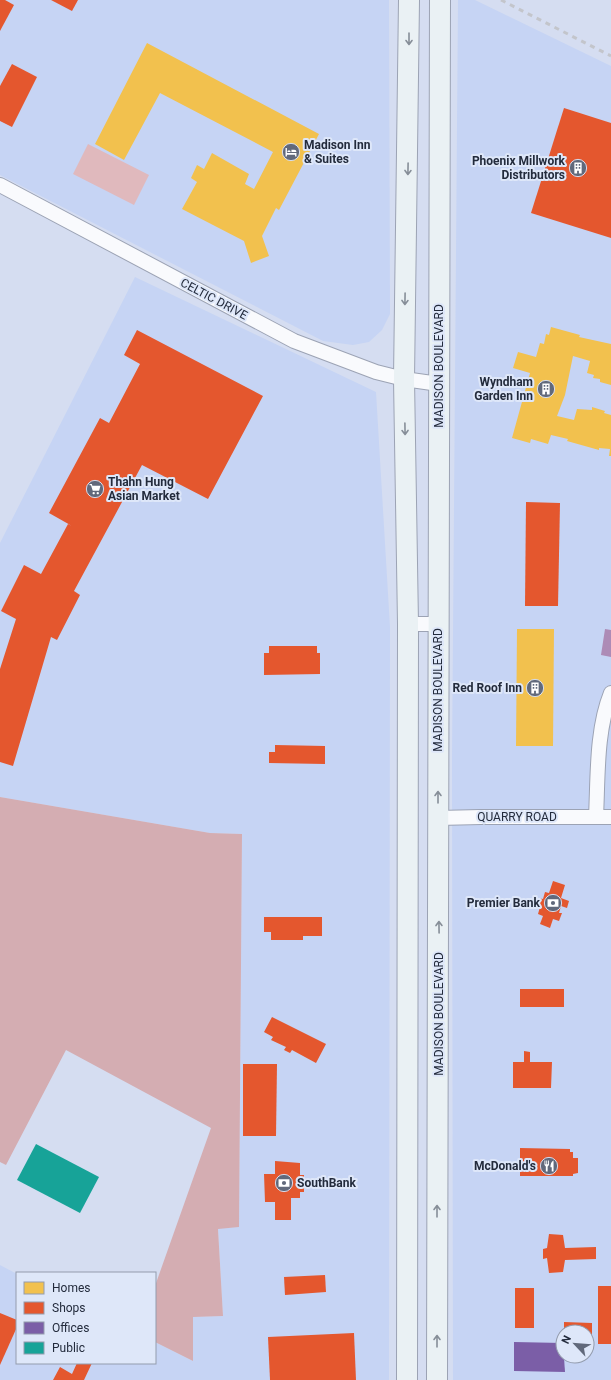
<svg xmlns="http://www.w3.org/2000/svg" width="611" height="1380" font-family="Roboto,sans-serif">
<style>
.built{fill:#c6d4f4;fill-rule:evenodd}
.green{fill:#e0b9bd}
.forest{fill:#d4adb2}
.water{fill:#ad8bb6}
.homes{fill:#f2c14e}
.shops{fill:#e4572e}
.offices{fill:#7b5ea7}
.public{fill:#17a398}
.lines{fill:none;stroke-linecap:round;stroke-linejoin:round}
.street-casing{stroke:#9ca3b4;stroke-width:16}
.secondary-casing{stroke:#9ca3b4;stroke-width:22}
.street{stroke:#f9fafd;stroke-width:14}
.secondary{stroke:#eaf1f4;stroke-width:20}
.rail{stroke:#c3c5cb;stroke-width:3;stroke-dasharray:5 5;stroke-linecap:butt}
.oneway{stroke:#868e98}
.labels{text-anchor:middle;stroke-width:4;stroke-linejoin:round;paint-order:stroke}
.poi-label{font-size:12px;font-weight:bold;fill:#232b3c;stroke:#dee7f9;text-anchor:end}
.street-label{font-size:12px;fill:#232b3c;stroke:#dee7f9}
</style>
<rect width="100%" height="100%" fill="#d5ddf1"/>
<g class="built">
<path d="M 0,0 L 389,0 L 390,314 L 382,330 L 369,342 L 353,345 L 323,341 L 0,175 Z"/>
<path d="M 458,0 L 475,0 L 611,66 L 611,1380 L 453,1380 L 452,761 ZM 563,1332 L 587,1332 L 587,1356 L 563,1356 Z"/>
<path d="M 135,277 L 376,392 L 390,627 L 389,1380 L 0,1380 L 0,1265 L 17,1274 L 17,1363 L 155,1363 L 155,1342 L 193,1361 L 193,1317 L 223,1316 L 218,1228 L 239,1227 L 242,834 L 210,833 L 0,797 L 0,543 Z"/>
</g>
<path class="green" d="M 88,144 L 149,175 L 134,205 L 73,174 Z"/>
<path class="forest" d="M 0,797 L 210,833 L 242,834 L 239,1227 L 218,1229 L 223,1316 L 193,1317 L 193,1361 L 155,1342 L 155,1286 L 211,1128 L 66,1050 L 6,1165 L 0,1162 Z"/>
<path class="water" d="M 605,629 L 611,630 L 611,657 L 601,655 Z"/>
<g class="homes">
<path d="M 147,43 L 319,134 L 279,210 L 276,208 L 262,236 L 269,256 L 251,263 L 244,241 L 182,209 L 197,182 L 191,178 L 197,165 L 204,169 L 212,153 L 249,174 L 245,184 L 254,189 L 273,152 L 160,93 L 124,160 L 95,144 Z"/>
<path d="M 551,327 L 580,335 L 579,337 L 611,344 L 611,385 L 600,382 L 600,379 L 593,378 L 594,375 L 587,373 L 590,361 L 573,356 L 565,395 L 557,416 L 574,420 L 577,409 L 592,410 L 592,407 L 605,411 L 604,413 L 611,415 L 611,456 L 609,456 L 610,449 L 599,448 L 599,450 L 567,441 L 568,439 L 551,435 L 548,444 L 531,439 L 530,443 L 512,438 L 530,373 L 513,368 L 518,352 L 536,357 L 540,343 L 544,344 L 546,334 L 549,335 Z"/>
<path d="M 517,629 L 554,629 L 553,746 L 516,746 Z"/>
</g>
<g class="shops">
<path d="M 0,0 L 5,0 L 14,5 L 0,31 Z"/>
<path d="M 51,0 L 78,0 L 72,11 Z"/>
<path d="M 12,64 L 37,77 L 12,127 L 0,121 L 0,86 Z"/>
<path d="M 564,108 L 611,123 L 611,238 L 531,213 Z"/>
<path d="M 137,330 L 263,396 L 208,499 L 142,465 L 74,591 L 80,595 L 57,640 L 51,637 L 13,766 L 0,762 L 0,669 L 16,619 L 1,611 L 24,565 L 41,574 L 68,524 L 72,526 L 49,513 L 100,418 L 109,423 L 140,364 L 124,355 Z"/>
<path d="M 526,502 L 560,503 L 558,606 L 525,606 Z"/>
<path d="M 269,646 L 317,646 L 317,653 L 320,653 L 320,674 L 264,675 L 264,653 L 269,653 Z"/>
<path d="M 275,745 L 325,746 L 325,764 L 269,763 L 269,752 L 275,752 Z"/>
<path d="M 553,881 L 565,885 L 561,898 L 569,901 L 567,908 L 561,906 L 559,913 L 562,913 L 559,921 L 553,919 L 550,928 L 540,924 L 543,916 L 538,914 L 540,907 L 536,906 L 539,898 L 543,899 L 545,892 L 549,893 Z"/>
<path d="M 264,917 L 322,917 L 322,936 L 303,936 L 303,940 L 271,940 L 271,932 L 264,932 Z"/>
<rect x="520" y="989" width="44" height="18"/>
<path d="M 272,1017 L 326,1044 L 316,1063 L 292,1050 L 290,1053 L 284,1050 L 286,1047 L 271,1040 L 273,1037 L 264,1032 Z"/>
<path d="M 524,1051 L 530,1052 L 530,1062 L 552,1062 L 551,1088 L 513,1088 L 513,1062 L 524,1062 Z"/>
<path d="M 243,1064 L 277,1064 L 276,1136 L 243,1136 Z"/>
<path d="M 520,1148 L 570,1149 L 570,1152 L 573,1152 L 573,1158 L 578,1158 L 578,1173 L 573,1174 L 573,1176 L 520,1176 Z"/>
<path d="M 275,1161 L 300,1163 L 300,1175 L 304,1175 L 304,1192 L 300,1192 L 300,1198 L 291,1198 L 291,1220 L 275,1220 L 275,1202 L 265,1202 L 264,1174 L 275,1174 Z"/>
<path d="M 549,1234 L 563,1235 L 565,1248 L 596,1247 L 596,1259 L 565,1260 L 563,1272 L 549,1273 L 547,1258 L 543,1259 L 543,1249 L 547,1248 Z"/>
<path d="M 325,1275 L 326,1292 L 285,1295 L 284,1277 Z"/>
<rect x="598" y="1286" width="13" height="58"/>
<rect x="515" y="1288" width="19" height="40"/>
<path d="M 0,1313 L 17,1320 L 17,1327 L 0,1365 Z"/>
<path d="M 564,1322 L 592,1323 L 592,1342 L 587,1342 L 587,1332 L 564,1332 Z"/>
<path d="M 354,1333 L 356,1380 L 270,1380 L 268,1337 Z"/>
<path d="M 77,1363 L 92,1363 L 84,1380 L 53,1380 L 60,1367 L 72,1374 Z"/>
</g>
<path class="offices" d="M 514,1342 L 563,1343 L 565,1372 L 514,1371 Z"/>
<path class="public" d="M 36,1144 L 99,1177 L 80,1213 L 17,1180 Z"/>
<g class="lines">
<defs>
<g id="street">
<path d="M 0,185 L 294,341 L 376,372 L 404,379 L 439,384"/>
<path d="M 408,624 L 438,624"/>
<path d="M 596,817 C 598,778 596,730 611,693"/>
<path d="M 438,818 L 481,817 L 611,817"/>
</g>
<g id="secondary">
<path d="M 407,1380 L 408,624 L 404,379 L 409,0"/>
<path d="M 437,1380 L 440,0"/>
</g>
</defs>
<use href="#street" class="street-casing"/>
<use href="#secondary" class="secondary-casing"/>
<use href="#street" class="street"/>
<use href="#secondary" class="secondary"/>
<path class="rail" d="M 501,0 L 611,56"/>
</g>
<defs><path id="oneway-shaft" d="M-6 0H5M1.5-3L5.5 0L1.5 3" fill="none" stroke-width="1.6" stroke-linecap="round" stroke-linejoin="round"/></defs>
<g class="oneway">
<use href="#oneway-shaft" transform="translate(409 39) rotate(90)"/>
<use href="#oneway-shaft" transform="translate(408 169) rotate(91)"/>
<use href="#oneway-shaft" transform="translate(405 299) rotate(91)"/>
<use href="#oneway-shaft" transform="translate(405 429) rotate(89)"/>
<use href="#oneway-shaft" transform="translate(438 797) rotate(-90)"/>
<use href="#oneway-shaft" transform="translate(439 927) rotate(-91)"/>
<use href="#oneway-shaft" transform="translate(437 1211) rotate(-90)"/>
<use href="#oneway-shaft" transform="translate(437 1341) rotate(-90)"/>
</g>
<defs>
<symbol id="hotel-disc" viewBox="-11 -11 22 22"><circle r="9.5" fill="#61697b" stroke="#dee7f9"/><path d="M-6-4.5h1.5V1H6V5H4.5V3h-9V5H-6ZM-4 0a1.8 1.8 0 1 1 3.6 0ZM.5 0V-2.5h3Q6-2.5 6 0Z" fill="#fff"/></symbol>
<symbol id="building-disc" viewBox="-11 -11 22 22"><circle r="9.5" fill="#61697b" stroke="#dee7f9"/><path d="M-4-6H4V6H1V3H-1V6H-4ZM-2.5-4.3h1.7v1.8h-1.7ZM.8-4.3h1.7v1.8H.8ZM-2.5-1h1.7V.8h-1.7ZM.8-1h1.7V.8H.8Z" fill="#fff"/></symbol>
<symbol id="supermarket-disc" viewBox="-11 -11 22 22"><circle r="9.5" fill="#61697b" stroke="#dee7f9"/><path d="M-6-5.5h2.5l.6 2H6L4.5 2H-2.5L-4.4-4H-6ZM-1.5 3.2a1.3 1.3 0 1 0 .1 0ZM3 3.2a1.3 1.3 0 1 0 .1 0Z" fill="#fff"/></symbol>
<symbol id="bank-disc" viewBox="-11 -11 22 22"><circle r="9.5" fill="#61697b" stroke="#dee7f9"/><path d="M-6-4H6V4H-6ZM0-2.3a2.3 2.3 0 1 0 0 4.6a2.3 2.3 0 1 0 0-4.6Z" fill="#fff"/></symbol>
<symbol id="restaurant-disc" viewBox="-11 -11 22 22"><circle r="9.5" fill="#61697b" stroke="#dee7f9"/><path d="M-5-6h1v4h1v-4h1v4h1v-4h1v5L-1.5 .5V6h-2V.5L-5-1ZM5-6V6H3V1.5H1.5Q1.5-4 5-6Z" fill="#fff"/></symbol>
</defs>
<g fill-rule="evenodd">
<use href="#hotel-disc" x="281" y="142" width="20" height="20"/>
<use href="#building-disc" x="568" y="158" width="20" height="20"/>
<use href="#building-disc" x="536" y="379" width="20" height="20"/>
<use href="#supermarket-disc" x="85" y="479" width="20" height="20"/>
<use href="#building-disc" x="525" y="678" width="20" height="20"/>
<use href="#bank-disc" x="543" y="893" width="20" height="20"/>
<use href="#restaurant-disc" x="539" y="1156" width="20" height="20"/>
<use href="#bank-disc" x="274" y="1173" width="20" height="20"/>
</g>
<g class="labels">
<g class="poi-label">
<text x="304" y="149" text-anchor="start">Madison Inn<tspan x="304" dy="14">&amp; Suites</tspan></text>
<text x="565" y="165">Phoenix Millwork<tspan x="565" dy="14">Distributors</tspan></text>
<text x="533" y="386">Wyndham<tspan x="533" dy="14">Garden Inn</tspan></text>
<text x="108" y="486" text-anchor="start">Thahn Hung<tspan x="108" dy="14">Asian Market</tspan></text>
<text x="522" y="692">Red Roof Inn</text>
<text x="540" y="907">Premier Bank</text>
<text x="536" y="1170">McDonald's</text>
<text x="297" y="1187" text-anchor="start">SouthBank</text>
</g>
<g class="street-label">
<text transform="translate(214 299) rotate(28)" y="4">CELTIC DRIVE</text>
<text transform="translate(439 366) rotate(-90)" y="4">MADISON BOULEVARD</text>
<text transform="translate(438 690) rotate(-90)" y="4">MADISON BOULEVARD</text>
<text x="517" y="821">QUARRY ROAD</text>
<text transform="translate(439 1014) rotate(-90)" y="4">MADISON BOULEVARD</text>
</g>
</g>
<rect x="16" y="1272" width="140" height="92" fill="#dee7f9" stroke="#939cad"/>
<rect x="24" y="1282" width="20" height="12" fill="#f2c14e" stroke="#939cad"/>
<text x="52" y="1292" font-size="12" fill="#232b3c">Homes</text>
<rect x="24" y="1302" width="20" height="12" fill="#e4572e" stroke="#939cad"/>
<text x="52" y="1312" font-size="12" fill="#232b3c">Shops</text>
<rect x="24" y="1322" width="20" height="12" fill="#7b5ea7" stroke="#939cad"/>
<text x="52" y="1332" font-size="12" fill="#232b3c">Offices</text>
<rect x="24" y="1342" width="20" height="12" fill="#17a398" stroke="#939cad"/>
<text x="52" y="1352" font-size="12" fill="#232b3c">Public</text>
<g transform="translate(575 1344) rotate(296)"><circle r="19" fill="#dee7f9" stroke="#939cad"/>
<path d="M0-3L7 15L0 10L-7 15Z" fill="#61697b"/>
<text y="-6" font-size="11" font-weight="bold" text-anchor="middle" fill="#232b3c">N</text>
</g>
</svg>
